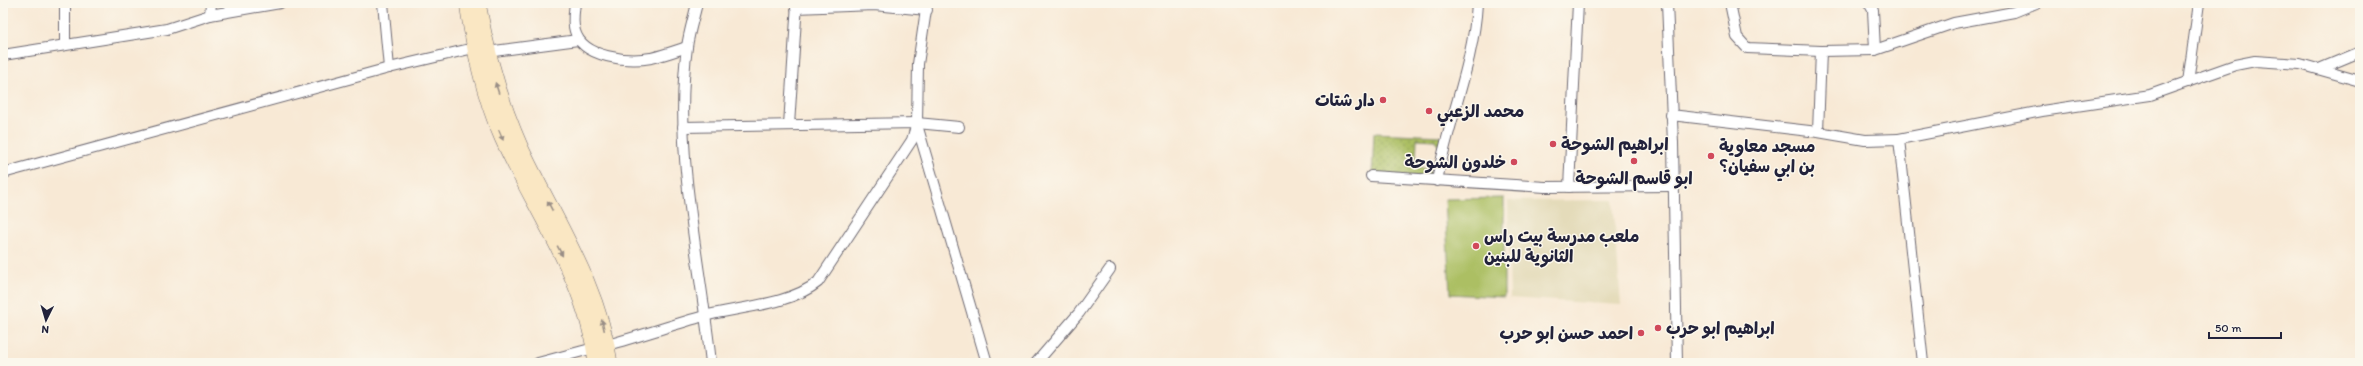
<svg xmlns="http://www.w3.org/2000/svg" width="2363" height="366" font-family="Itim,'Playpen Sans Arabic',sans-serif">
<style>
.built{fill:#e4dbba}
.grass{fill:url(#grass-dots);stroke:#67704f}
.garden{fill:#acbf63;stroke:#67704f}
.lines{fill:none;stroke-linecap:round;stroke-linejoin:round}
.street-casing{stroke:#6d6871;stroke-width:12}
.secondary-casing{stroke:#6d6871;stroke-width:16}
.street{stroke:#fff;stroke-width:10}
.secondary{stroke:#fae7c3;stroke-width:15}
.oneway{fill:#998e86}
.poi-dot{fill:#d1495b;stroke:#fbf7ec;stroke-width:1.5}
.labels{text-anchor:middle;stroke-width:3;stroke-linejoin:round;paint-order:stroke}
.poi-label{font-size:17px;font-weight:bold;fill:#22223b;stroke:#fbf7ec;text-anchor:start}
</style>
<defs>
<pattern id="grass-dots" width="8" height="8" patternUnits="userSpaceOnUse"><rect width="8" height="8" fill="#acbf63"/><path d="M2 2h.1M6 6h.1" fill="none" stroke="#8c9b53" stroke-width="1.8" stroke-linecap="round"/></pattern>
</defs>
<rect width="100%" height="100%" fill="#fbf7ec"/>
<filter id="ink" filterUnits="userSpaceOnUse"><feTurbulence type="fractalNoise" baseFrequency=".025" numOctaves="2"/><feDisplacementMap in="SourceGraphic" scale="8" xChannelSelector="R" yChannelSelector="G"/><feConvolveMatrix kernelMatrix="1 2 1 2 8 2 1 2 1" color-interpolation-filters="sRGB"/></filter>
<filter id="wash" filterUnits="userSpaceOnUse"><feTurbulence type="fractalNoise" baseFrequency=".012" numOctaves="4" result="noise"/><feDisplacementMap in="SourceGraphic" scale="16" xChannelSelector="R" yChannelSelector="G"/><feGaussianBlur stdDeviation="0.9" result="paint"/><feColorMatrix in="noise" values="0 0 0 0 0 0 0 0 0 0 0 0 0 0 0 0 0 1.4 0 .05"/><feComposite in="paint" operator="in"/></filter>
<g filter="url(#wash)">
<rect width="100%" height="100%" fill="#f8e9d5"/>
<path class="built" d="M 1613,200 L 1621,305 L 1510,298 L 1508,201 Z"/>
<path class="grass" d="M 1374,133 L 1441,136 L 1440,149 L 1435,140 L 1417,139 L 1416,160 L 1418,166 L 1431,171 L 1431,177 L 1372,175 Z"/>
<path class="garden" d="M 1504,198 L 1504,297 L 1450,294 L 1445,199 Z"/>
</g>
<g filter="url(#ink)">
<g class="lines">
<defs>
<g id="street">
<path d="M 383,3 L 389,68"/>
<path d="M 575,3 C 574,12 572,22 575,31 C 582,58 629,62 651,58 C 664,55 675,51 687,47"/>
<path d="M 697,3 C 694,17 689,32 687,47 C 673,153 700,258 711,363"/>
<path d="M 1667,3 L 1673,143 L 1677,363"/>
<path d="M 1730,3 L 1737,37 L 1747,48 L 1821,51 L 1875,50 L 1954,23 L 2014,12 L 2036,3"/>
<path d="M 1869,3 L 1873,10 L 1875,50"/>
<path d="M 796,8 L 874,5 L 927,10"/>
<path d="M 210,15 L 211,3"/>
<path d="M 65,45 L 65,3"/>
<path d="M 487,52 L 578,40"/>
<path d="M 3,55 L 167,29 L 210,15 L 280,3"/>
<path d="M 2319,69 L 2360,52"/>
<path d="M 2188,82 L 2199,3"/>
<path d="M 1671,115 L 1818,132 L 1865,140 L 1899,139 L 1923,363"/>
<path d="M 789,125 L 797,3"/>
<path d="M 917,125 L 987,363"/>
<path d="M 683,127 L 917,123 L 959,127"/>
<path d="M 1818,132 L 1821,51"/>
<path d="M 1899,139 L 2042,111 L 2150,95 L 2235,65 L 2255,61 L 2300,64 L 2360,81"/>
<path d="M 3,173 L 389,68 L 474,48"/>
<path d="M 1371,176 L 1545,187 L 1673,186"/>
<path d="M 1437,181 C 1448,121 1474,63 1477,3"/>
<path d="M 1569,187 L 1578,3"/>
<path d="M 607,345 C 640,336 672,325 704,316 C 739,307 790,305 818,282 L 912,140 L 917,123 L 918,64 L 927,3"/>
<path d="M 538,363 L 594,348"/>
<path d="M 1036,363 L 1079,313 L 1110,269"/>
</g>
<g id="secondary">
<path d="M 467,3 C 474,49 483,95 502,138 C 535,212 587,280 596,363"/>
<path d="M 478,3 C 487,54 500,101 521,148 C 554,219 599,284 610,363"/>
</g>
</defs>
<use href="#street" class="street-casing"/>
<use href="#secondary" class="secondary-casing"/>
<use href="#street" class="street"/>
<use href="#secondary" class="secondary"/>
</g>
<defs><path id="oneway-solid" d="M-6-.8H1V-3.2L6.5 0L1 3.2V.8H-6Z"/></defs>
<g class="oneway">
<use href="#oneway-solid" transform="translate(497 88) rotate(-108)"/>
<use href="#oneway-solid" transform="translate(501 135) rotate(67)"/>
<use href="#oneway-solid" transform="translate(550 206) rotate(-118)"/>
<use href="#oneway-solid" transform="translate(560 251) rotate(62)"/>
<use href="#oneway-solid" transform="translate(603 325) rotate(-103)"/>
</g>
</g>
<g class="poi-dot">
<circle cx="1383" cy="100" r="4"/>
<circle cx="1429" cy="111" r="4"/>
<circle cx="1553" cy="144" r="4"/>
<circle cx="1711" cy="156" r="4"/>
<circle cx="1634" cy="161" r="4"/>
<circle cx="1514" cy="162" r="4"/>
<circle cx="1476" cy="246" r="4"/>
<circle cx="1658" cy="328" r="4"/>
<circle cx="1641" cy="333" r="4"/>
</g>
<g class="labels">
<g class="poi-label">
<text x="1375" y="106" text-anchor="end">دار شتات</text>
<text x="1437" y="117">محمد الزعبي</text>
<text x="1561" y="150">ابراهيم الشوحة</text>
<text x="1719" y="152">مسجد معاوية<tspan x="1719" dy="20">بن ابي سفيان؟</tspan></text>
<text x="1506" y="168" text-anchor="end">خلدون الشوحة</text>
<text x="1634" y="184" text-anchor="middle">ابو قاسم الشوحة</text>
<text x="1484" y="242">ملعب مدرسة بيت راس<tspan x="1484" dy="20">الثانوية للبنين</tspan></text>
<text x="1666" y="334">ابراهيم ابو حرب</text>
<text x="1633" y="339" text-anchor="end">احمد حسن ابو حرب</text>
</g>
</g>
<rect width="2363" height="366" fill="none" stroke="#fbf7ec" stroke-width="16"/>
<g transform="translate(46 320) rotate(185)" stroke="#fbf7ec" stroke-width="3" paint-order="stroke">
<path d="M0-3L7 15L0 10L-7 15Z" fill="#22223b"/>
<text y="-6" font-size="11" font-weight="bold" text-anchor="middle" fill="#22223b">N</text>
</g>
<path d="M2209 332v6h72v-6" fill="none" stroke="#22223b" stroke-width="2"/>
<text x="2215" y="332" font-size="12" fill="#22223b" stroke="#fbf7ec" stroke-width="3" paint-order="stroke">50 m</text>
</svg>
